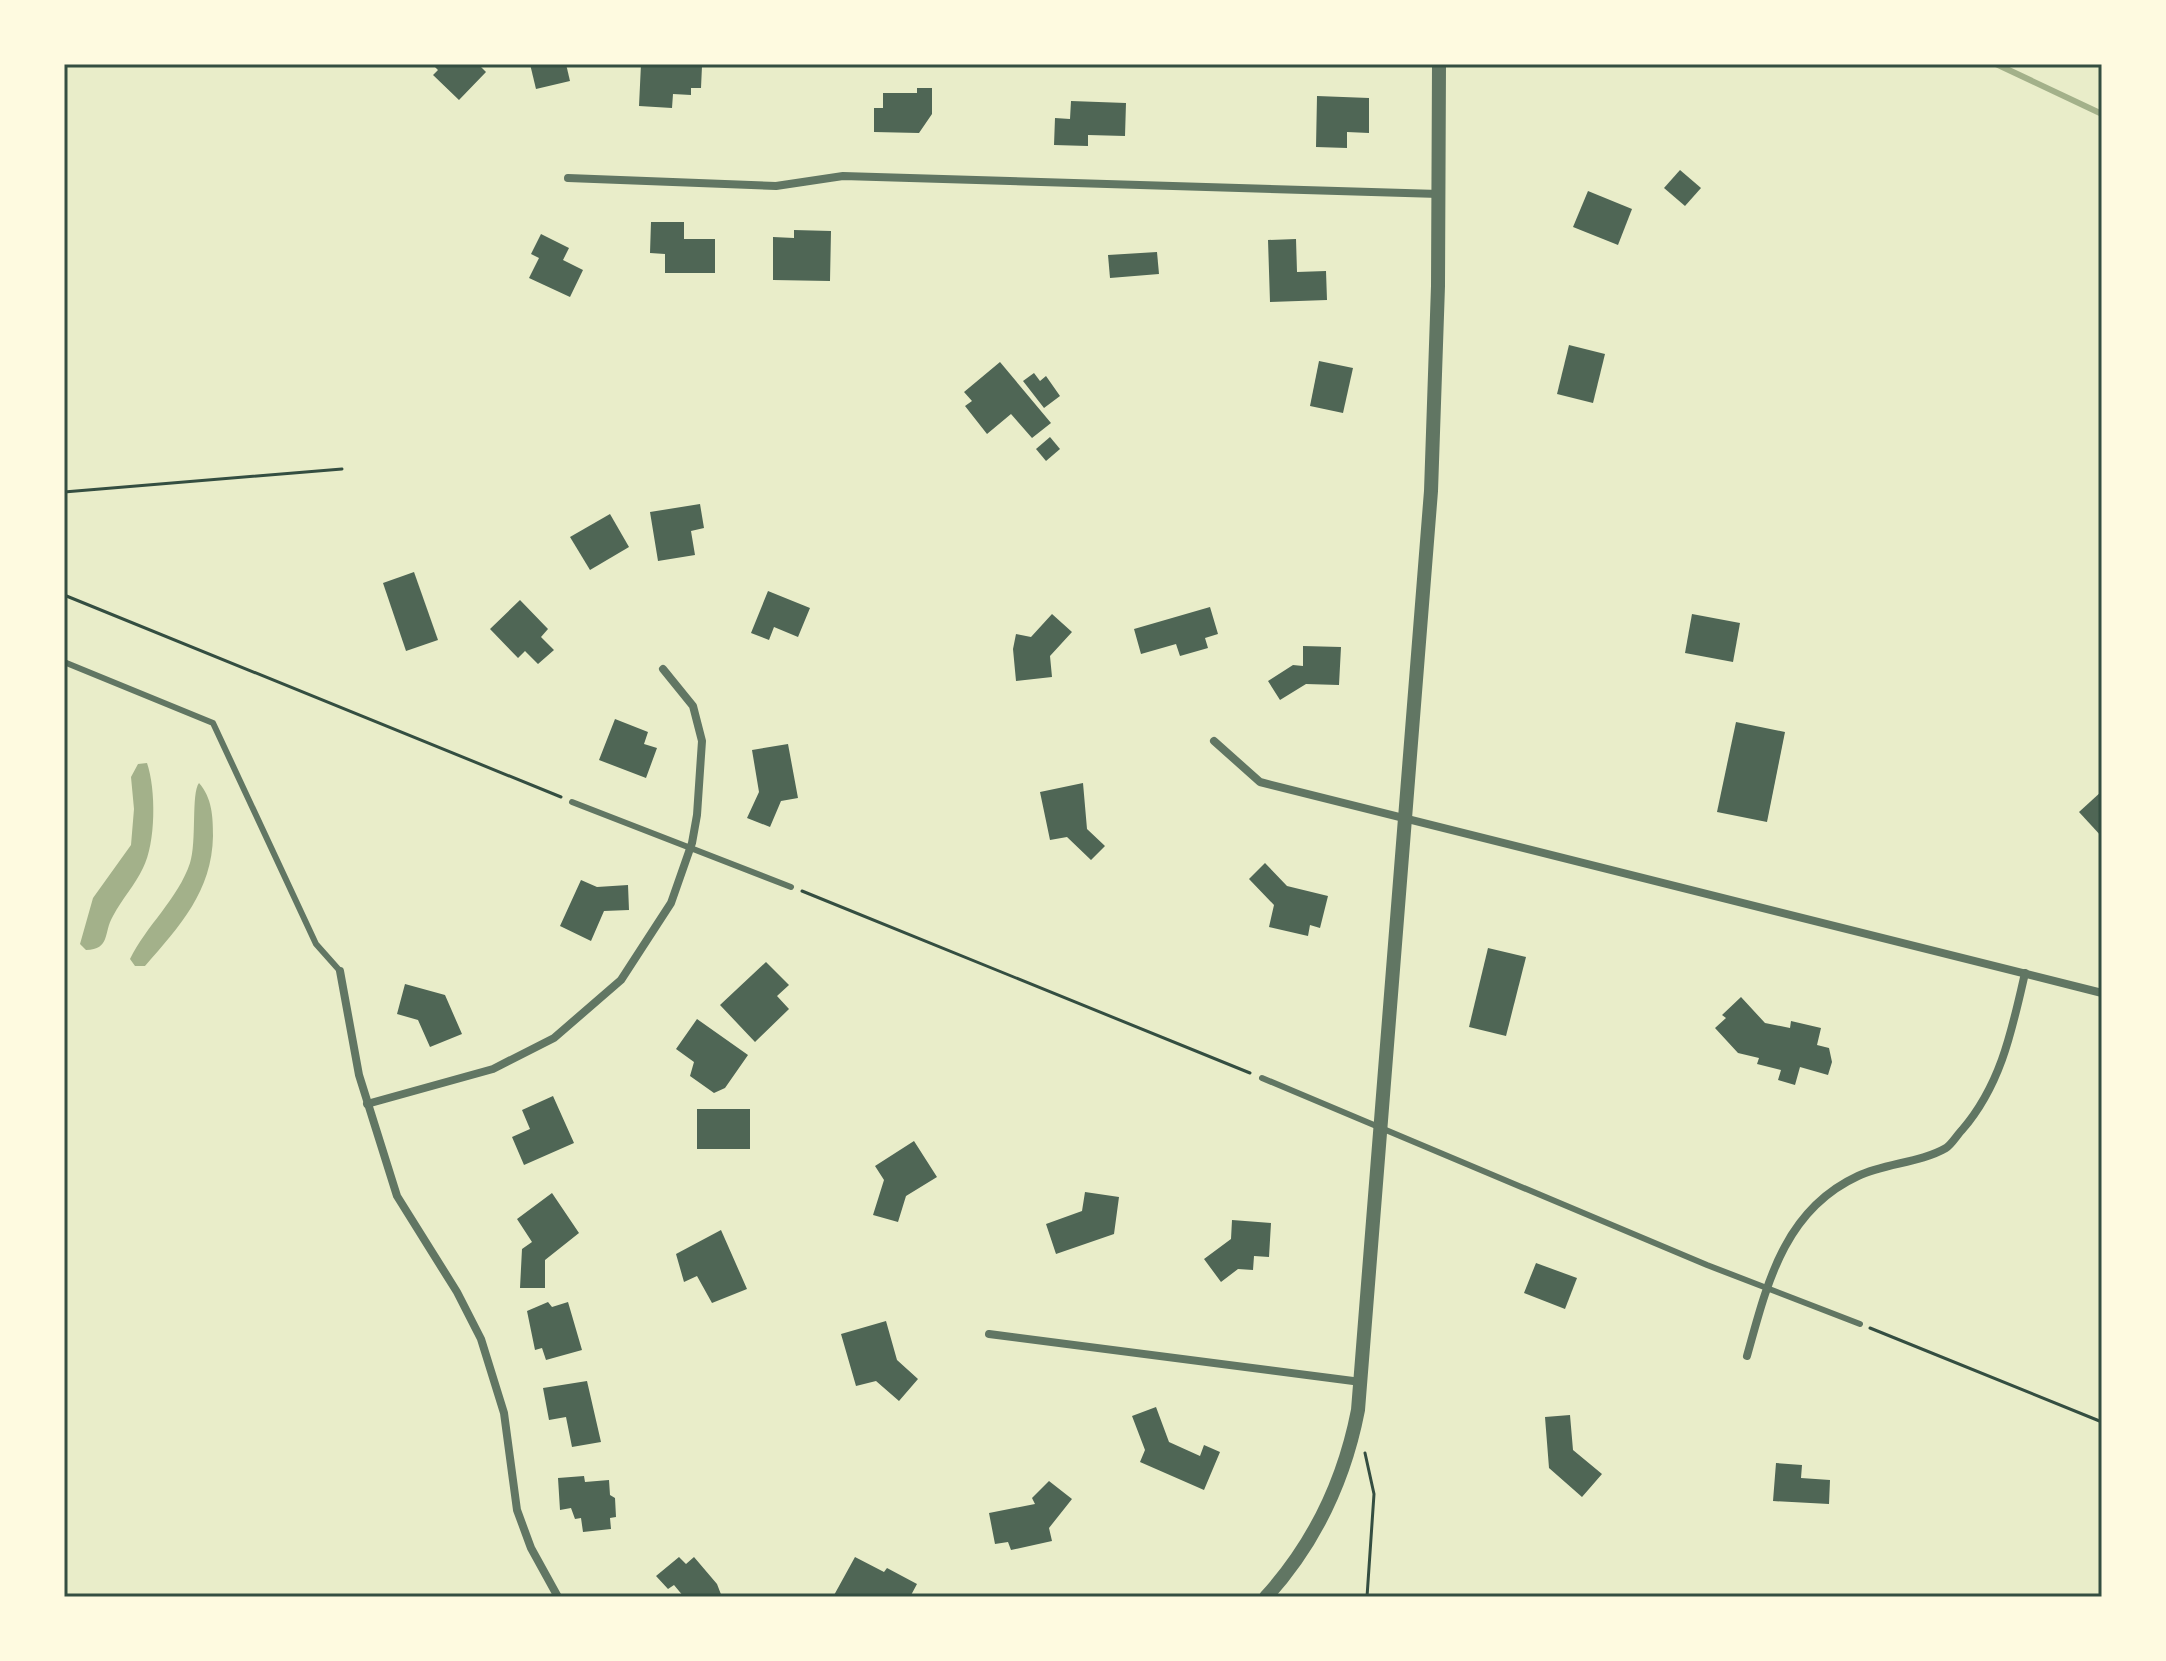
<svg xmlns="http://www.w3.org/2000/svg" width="2166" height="1661" font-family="'DejaVu Sans',sans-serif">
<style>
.water{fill:#a3b18a}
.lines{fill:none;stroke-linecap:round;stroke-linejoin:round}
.stream{stroke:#a3b18a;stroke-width:6}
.building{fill:#4f6655}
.path{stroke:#344e41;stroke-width:3}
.service{stroke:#617663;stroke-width:6}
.minor{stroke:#617663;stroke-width:8}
.tertiary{stroke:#617663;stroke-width:14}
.neatline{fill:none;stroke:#344e41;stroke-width:3}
</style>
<rect width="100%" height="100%" fill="#e9edc9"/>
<g class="water">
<path d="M 147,763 C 156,789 156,843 143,868 C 135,885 122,899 113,916 C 103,933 111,949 86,950 L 80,944 L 93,898 L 131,845 L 134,809 L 131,777 L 138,764 Z"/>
<path d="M 199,783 C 212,798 213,816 213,836 C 212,891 180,926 145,966 L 135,966 L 130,959 C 146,926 178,899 190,863 C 197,842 191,793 199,783 Z"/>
</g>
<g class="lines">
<g class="stream">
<path d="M 1996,64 L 2102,114"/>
<path d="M 64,1595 L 65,1597"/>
</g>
</g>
<g class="building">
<path d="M 432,64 L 478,64 L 486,72 L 459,100 L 433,75 L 438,70 Z"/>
<path d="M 530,64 L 566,64 L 570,81 L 536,89 Z"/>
<path d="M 641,64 L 702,66 L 701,88 L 691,88 L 691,95 L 673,94 L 672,108 L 639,106 Z"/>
<path d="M 917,88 L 932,88 L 932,114 L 919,133 L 874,132 L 874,108 L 883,108 L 883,93 L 917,93 Z"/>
<path d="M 1317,96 L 1369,98 L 1369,133 L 1347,132 L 1347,148 L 1316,147 Z"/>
<path d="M 1071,101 L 1126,103 L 1125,136 L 1088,135 L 1088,146 L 1054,145 L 1055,118 L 1070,119 Z"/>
<path d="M 1680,170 L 1701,188 L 1685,206 L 1664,188 Z"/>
<path d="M 1588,191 L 1632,209 L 1618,245 L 1573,227 Z"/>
<path d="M 651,222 L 684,222 L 684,239 L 715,239 L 715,273 L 665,273 L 665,254 L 650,253 Z"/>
<path d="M 794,230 L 831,231 L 830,281 L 773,280 L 773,237 L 794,238 Z"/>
<path d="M 541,234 L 569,248 L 563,260 L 583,270 L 570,297 L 529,278 L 539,258 L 531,254 Z"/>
<path d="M 1296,239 L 1297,272 L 1326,271 L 1327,300 L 1270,302 L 1268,240 Z"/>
<path d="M 1157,252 L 1159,274 L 1110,278 L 1108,255 Z"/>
<path d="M 1569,345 L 1605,354 L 1593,403 L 1557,394 Z"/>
<path d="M 1319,361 L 1353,368 L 1343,413 L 1310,406 Z"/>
<path d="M 1000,362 L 1051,423 L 1032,438 L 1011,414 L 987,434 L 965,406 L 972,401 L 964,392 Z"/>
<path d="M 1034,373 L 1040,381 L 1046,376 L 1060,396 L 1044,408 L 1023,381 Z"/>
<path d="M 1050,437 L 1060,449 L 1046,461 L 1036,449 Z"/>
<path d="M 700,504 L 704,528 L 691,531 L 695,555 L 658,561 L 650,512 Z"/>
<path d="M 610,514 L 629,547 L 590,570 L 570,537 Z"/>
<path d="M 414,572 L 438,640 L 406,651 L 383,583 Z"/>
<path d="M 768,591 L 810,608 L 798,637 L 774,627 L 769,640 L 751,633 Z"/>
<path d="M 520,600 L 548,629 L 541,637 L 554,650 L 538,664 L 525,651 L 518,658 L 490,629 Z"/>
<path d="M 1210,607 L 1218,634 L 1205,638 L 1208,648 L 1180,656 L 1176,644 L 1141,654 L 1134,629 Z"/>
<path d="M 1052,614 L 1072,632 L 1050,656 L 1052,677 L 1016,681 L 1013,649 L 1016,634 L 1031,637 Z"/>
<path d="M 1692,614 L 1740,623 L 1733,662 L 1685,653 Z"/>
<path d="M 1303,646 L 1341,647 L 1339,685 L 1306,684 L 1280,700 L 1268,681 L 1293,665 L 1303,666 Z"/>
<path d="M 615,719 L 648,732 L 644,744 L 657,748 L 646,778 L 599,760 Z"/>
<path d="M 1736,722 L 1785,732 L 1767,822 L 1717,812 Z"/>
<path d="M 788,744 L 798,798 L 781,801 L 770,827 L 747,818 L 759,792 L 752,750 Z"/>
<path d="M 1083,783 L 1087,829 L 1105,846 L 1091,860 L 1067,837 L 1050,840 L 1040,792 Z"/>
<path d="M 2102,791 L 2102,837 L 2079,812 Z"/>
<path d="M 1265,863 L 1287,886 L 1328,896 L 1320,928 L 1310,925 L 1308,936 L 1269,927 L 1274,905 L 1249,879 Z"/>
<path d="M 581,880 L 597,887 L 628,885 L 629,910 L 604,911 L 591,941 L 560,926 Z"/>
<path d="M 1488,948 L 1526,957 L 1506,1036 L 1469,1027 Z"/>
<path d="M 766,962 L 789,985 L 777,996 L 789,1009 L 755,1042 L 720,1005 Z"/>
<path d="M 405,984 L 445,995 L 462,1034 L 430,1047 L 418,1020 L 397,1014 Z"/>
<path d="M 1741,997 L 1765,1023 L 1790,1028 L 1791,1021 L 1821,1028 L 1817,1045 L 1829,1048 L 1832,1062 L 1828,1075 L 1800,1067 L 1795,1085 L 1778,1080 L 1781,1070 L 1757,1064 L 1759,1058 L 1738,1053 L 1715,1028 L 1726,1018 L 1722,1015 Z"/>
<path d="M 697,1019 L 748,1055 L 725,1088 L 714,1093 L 690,1076 L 694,1062 L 676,1049 Z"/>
<path d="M 553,1096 L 574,1143 L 524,1165 L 512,1137 L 530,1129 L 522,1110 Z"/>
<rect x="697" y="1109" width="53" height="40"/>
<path d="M 914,1141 L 937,1177 L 906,1196 L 898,1222 L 873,1215 L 884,1180 L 875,1166 Z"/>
<path d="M 1085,1192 L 1119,1197 L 1114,1234 L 1056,1254 L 1046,1224 L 1082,1211 Z"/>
<path d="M 552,1193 L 579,1233 L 545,1260 L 545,1288 L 520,1288 L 522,1249 L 532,1242 L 517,1219 Z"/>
<path d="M 1232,1220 L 1271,1223 L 1269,1257 L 1254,1256 L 1253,1270 L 1238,1269 L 1221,1282 L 1204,1259 L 1231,1239 Z"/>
<path d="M 721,1230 L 747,1289 L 712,1303 L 697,1276 L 684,1282 L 676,1254 Z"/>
<path d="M 1536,1263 L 1577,1278 L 1565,1309 L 1524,1293 Z"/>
<path d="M 548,1302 L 552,1307 L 568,1302 L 582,1350 L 546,1360 L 542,1348 L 535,1350 L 527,1311 Z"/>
<path d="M 886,1321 L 897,1360 L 918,1379 L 899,1401 L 876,1381 L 856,1386 L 841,1334 Z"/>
<path d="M 587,1381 L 601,1442 L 572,1447 L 566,1417 L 549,1420 L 543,1388 Z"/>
<path d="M 1156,1407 L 1169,1442 L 1200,1456 L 1204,1445 L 1220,1452 L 1204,1490 L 1140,1462 L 1145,1450 L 1132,1416 Z"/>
<path d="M 1570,1415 L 1573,1450 L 1602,1474 L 1582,1497 L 1549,1468 L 1545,1417 Z"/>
<path d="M 1776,1463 L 1802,1465 L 1801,1478 L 1830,1480 L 1829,1504 L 1773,1501 Z"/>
<path d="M 584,1476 L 585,1482 L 609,1480 L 610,1495 L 615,1498 L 616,1517 L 610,1518 L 611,1529 L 583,1532 L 581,1518 L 575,1519 L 571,1508 L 560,1510 L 558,1478 Z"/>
<path d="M 1049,1481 L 1072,1499 L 1049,1528 L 1052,1541 L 1011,1550 L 1008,1542 L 995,1544 L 989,1513 L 1035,1504 L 1032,1498 Z"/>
<path d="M 679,1557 L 686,1564 L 694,1557 L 717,1584 L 722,1597 L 684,1597 L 674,1585 L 668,1589 L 656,1576 Z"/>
<path d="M 855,1557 L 884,1572 L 887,1568 L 917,1584 L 910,1597 L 833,1597 Z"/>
</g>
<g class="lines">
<g class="path">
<path d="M 64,492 L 342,469"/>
<path d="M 64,595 L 561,797"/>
<path d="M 802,891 L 1250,1073"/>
<path d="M 1870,1328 L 2102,1422"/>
<path d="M 1365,1453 L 1374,1494 L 1367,1597"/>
</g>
<g class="service">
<path d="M 64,662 L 213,723 L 316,944 L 340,971"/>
<path d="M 572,802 L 791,887"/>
<path d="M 1262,1078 L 1707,1265 L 1860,1324"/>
</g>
<g class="minor">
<path d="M 568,178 L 776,186 L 843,176 L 1439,194"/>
<path d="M 1214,741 L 1260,782 L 2102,993"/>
<path d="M 340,971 L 359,1075 L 397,1196 L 457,1292 L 481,1339 L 504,1413 L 517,1510 L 531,1548 L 558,1597"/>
<path d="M 367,1104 L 493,1069 L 554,1038 L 621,980 L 671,903 L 692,843 L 697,815 L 702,741 L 693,706 L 663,669"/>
<path d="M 989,1334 L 1361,1382"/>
<path d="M 1747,1356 C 1767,1284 1784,1210 1858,1176 C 1885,1163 1920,1163 1946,1148 C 1952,1144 1957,1135 1962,1130 C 2001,1085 2012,1030 2025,973"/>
</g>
<path class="tertiary" d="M 1266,1597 C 1315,1543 1344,1482 1358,1410 L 1431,491 L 1438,286 L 1439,64"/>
</g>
<rect width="2166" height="1661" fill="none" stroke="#fefae0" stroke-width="132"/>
<rect x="66" y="66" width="2034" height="1529" class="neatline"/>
</svg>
